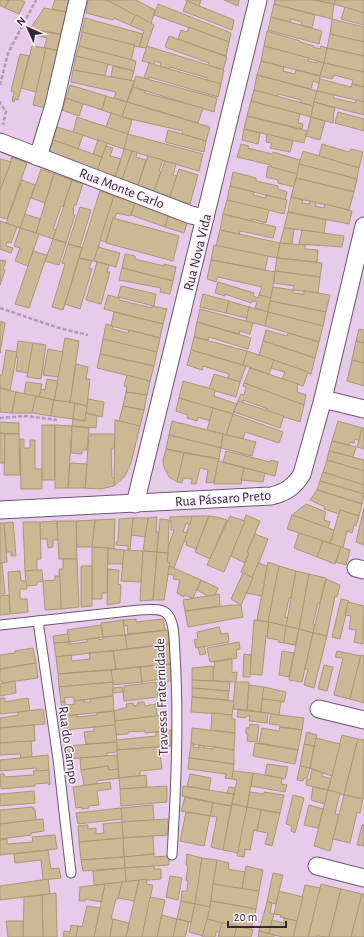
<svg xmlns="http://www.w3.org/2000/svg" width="364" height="937" font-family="'Alegreya Sans',sans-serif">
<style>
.building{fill:#cbb895;stroke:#a99775}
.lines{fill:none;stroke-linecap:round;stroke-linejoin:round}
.service-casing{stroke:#6d546f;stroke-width:11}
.minor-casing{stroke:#6d546f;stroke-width:19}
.path{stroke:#b099b3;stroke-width:2.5;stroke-dasharray:4 2;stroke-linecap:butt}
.service{stroke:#fff;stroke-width:9}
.minor{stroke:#fff;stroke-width:17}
.labels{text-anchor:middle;stroke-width:3;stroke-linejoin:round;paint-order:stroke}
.street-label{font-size:14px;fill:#332834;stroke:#fef2ff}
</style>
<rect width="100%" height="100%" fill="#e7cbea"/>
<g class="building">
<path d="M 0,0 L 9,0 L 5,8 L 0,5 Z"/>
<path d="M 9,0 L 21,0 L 25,2 L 19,14 L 5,8 Z"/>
<path d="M 55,0 L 69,0 L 66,12 L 52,9 Z"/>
<path d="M 88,0 L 107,0 L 136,15 L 130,25 L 114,18 L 113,20 L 86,13 Z"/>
<path d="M 107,0 L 136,0 L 155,10 L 151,24 Z"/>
<path d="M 185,0 L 201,0 L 199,6 Z"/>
<path d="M 224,0 L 239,0 L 238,6 Z"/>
<path d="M 275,0 L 315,0 L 334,4 L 332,19 L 274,4 Z"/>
<path d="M 315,0 L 336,0 L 334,4 Z"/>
<path d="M 336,0 L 364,0 L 364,13 L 334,4 Z"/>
<path d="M 187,1 L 234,20 L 232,30 L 183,11 Z"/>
<path d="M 158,4 L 231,33 L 229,42 L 154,15 Z"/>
<path d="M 274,4 L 315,15 L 312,28 L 301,25 L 302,22 L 291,19 L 290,22 L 271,17 Z"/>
<path d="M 345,7 L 364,13 L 364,25 L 341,19 Z"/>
<path d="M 44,8 L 66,12 L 61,34 L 30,29 Z"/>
<path d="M 136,15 L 154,25 L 146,48 L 139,47 L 144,31 L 130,25 Z"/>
<path d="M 271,17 L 322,31 L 319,44 L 268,30 Z"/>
<path d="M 85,18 L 143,34 L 139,47 L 82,32 Z"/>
<path d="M 332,19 L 364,27 L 364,42 L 330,34 Z"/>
<path d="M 189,27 L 229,42 L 226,56 L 178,39 L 181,30 L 187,32 Z"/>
<path d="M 40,31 L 63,35 L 60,51 L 44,48 L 47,38 L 38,36 Z"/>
<path d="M 267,31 L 300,41 L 300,42 L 314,46 L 313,47 L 320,49 L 321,46 L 327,48 L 324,63 L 264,46 Z"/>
<path d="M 82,32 L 135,45 L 131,60 L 79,46 Z"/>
<path d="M 330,34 L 364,42 L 364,56 L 327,48 Z"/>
<path d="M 169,36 L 227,57 L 223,70 L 208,65 L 209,63 L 165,47 Z"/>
<path d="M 32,46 L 46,48 L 36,92 L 21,88 Z"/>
<path d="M 79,46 L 136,61 L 134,71 L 76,56 Z"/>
<path d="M 147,46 L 224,70 L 221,84 L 206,80 L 207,78 L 170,67 L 169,69 L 160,67 L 161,63 L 155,61 L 154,64 L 142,61 Z"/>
<path d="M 264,46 L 309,58 L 308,61 L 317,63 L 318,61 L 324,63 L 320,76 L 261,61 Z"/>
<path d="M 46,48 L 60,51 L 46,108 L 33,105 Z"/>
<path d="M 327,48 L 364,56 L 364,72 L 324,63 Z"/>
<path d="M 20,54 L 29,56 L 18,100 L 15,99 L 14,102 L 12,101 L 14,92 L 11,91 Z"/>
<path d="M 76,56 L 108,64 L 105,76 L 73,70 Z"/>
<path d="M 261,61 L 284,67 L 283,71 L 295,74 L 296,70 L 320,76 L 319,83 L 313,81 L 311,89 L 257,75 Z"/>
<path d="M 149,63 L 221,84 L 218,97 L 149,77 L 148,79 L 144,78 Z"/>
<path d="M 324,63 L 364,72 L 364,87 L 352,84 L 353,80 L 334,75 L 332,79 L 320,76 Z"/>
<path d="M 113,66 L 134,71 L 131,81 L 111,77 Z"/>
<path d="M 73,70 L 134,81 L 127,102 L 114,98 L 116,92 L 71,82 Z"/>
<path d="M 257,75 L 317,91 L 313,106 L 300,102 L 301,100 L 278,94 L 277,97 L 254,90 Z"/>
<path d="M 136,76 L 217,98 L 214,112 L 133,87 Z"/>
<path d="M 320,79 L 351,87 L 352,84 L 364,87 L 364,102 L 317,91 Z"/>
<path d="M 70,85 L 106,96 L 102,110 L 66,98 Z"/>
<path d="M 133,87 L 145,91 L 145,93 L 203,108 L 198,123 L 127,102 Z"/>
<path d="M 254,90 L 313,106 L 311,117 L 251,101 Z"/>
<path d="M 317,91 L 334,95 L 333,98 L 355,103 L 356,100 L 364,102 L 364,115 L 314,102 Z"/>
<path d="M 106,96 L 127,102 L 122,117 L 102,110 Z"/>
<path d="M 66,98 L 83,104 L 79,116 L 62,110 Z"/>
<path d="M 251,101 L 300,114 L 298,123 L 303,124 L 302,129 L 247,116 Z"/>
<path d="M 127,102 L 210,127 L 206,141 L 182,134 L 183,131 L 122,117 Z"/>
<path d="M 314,102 L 335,108 L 333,117 L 334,118 L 333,123 L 311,117 Z"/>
<path d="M 338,112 L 364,119 L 364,131 L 335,123 Z"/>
<path d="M 111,113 L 132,120 L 128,134 L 106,127 Z"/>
<path d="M 247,116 L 307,131 L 304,143 L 244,129 Z"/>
<path d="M 77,117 L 128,134 L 124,149 L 73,132 Z"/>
<path d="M 311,117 L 325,121 L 320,140 L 306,136 Z"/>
<path d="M 57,127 L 83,135 L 78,149 L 53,140 Z"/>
<path d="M 244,129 L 260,133 L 258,144 L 242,140 Z"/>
<path d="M 168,130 L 206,141 L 204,152 L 165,142 Z"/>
<path d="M 128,134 L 203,154 L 199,171 L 124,149 Z"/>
<path d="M 267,134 L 293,141 L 290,152 L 270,148 L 272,143 L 266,142 Z"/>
<path d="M 53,140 L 102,157 L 97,171 L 49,153 Z"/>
<path d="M 98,140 L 107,143 L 102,157 L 93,154 Z"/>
<path d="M 241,144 L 249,146 L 248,148 L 272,154 L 273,152 L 300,160 L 297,174 L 271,167 L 271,165 L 237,157 Z"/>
<path d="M 322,144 L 349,152 L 351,149 L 363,152 L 359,168 L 319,156 Z"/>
<path d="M 106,146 L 113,148 L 110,156 L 121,159 L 115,178 L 97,171 Z"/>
<path d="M 124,149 L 132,151 L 122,180 L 115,178 Z"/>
<path d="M 132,151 L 137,152 L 136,157 L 146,160 L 138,185 L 122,180 Z"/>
<path d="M 303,151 L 359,168 L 357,179 L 299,164 Z"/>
<path d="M 148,156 L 163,160 L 159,171 L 161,172 L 154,191 L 138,185 Z"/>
<path d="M 12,157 L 27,163 L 7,219 L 0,217 L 0,190 Z"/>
<path d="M 1,159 L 11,162 L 0,190 L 0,160 Z"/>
<path d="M 165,161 L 176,164 L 173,175 L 177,176 L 170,197 L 154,191 Z"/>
<path d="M 299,164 L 357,179 L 354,192 L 296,178 Z"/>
<path d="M 268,166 L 297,174 L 294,187 L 278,183 L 278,180 L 266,177 Z"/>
<path d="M 41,169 L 54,174 L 45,203 L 31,198 Z"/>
<path d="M 179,169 L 198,175 L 190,204 L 170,197 Z"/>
<path d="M 233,172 L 256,178 L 256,181 L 278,186 L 278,189 L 287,192 L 285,200 L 230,186 Z"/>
<path d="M 54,174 L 72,180 L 63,207 L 61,206 L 53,229 L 56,230 L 53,239 L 36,233 Z"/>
<path d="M 296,178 L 354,192 L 349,210 L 291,197 Z"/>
<path d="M 22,180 L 35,185 L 20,228 L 6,223 Z"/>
<path d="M 72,180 L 83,184 L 76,205 L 74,205 L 73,210 L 74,210 L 73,215 L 75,215 L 66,243 L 53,239 Z"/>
<path d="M 230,186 L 254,192 L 253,195 L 266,198 L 266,195 L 287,200 L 284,214 L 227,200 Z"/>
<path d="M 100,191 L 114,196 L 94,261 L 79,258 Z"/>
<path d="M 114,196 L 135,203 L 130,216 L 117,213 L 114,219 L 113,218 L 106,242 L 100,240 Z"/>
<path d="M 291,197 L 303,200 L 302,203 L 309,204 L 310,201 L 316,202 L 315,206 L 324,208 L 325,204 L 352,211 L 349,224 L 288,212 Z"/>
<path d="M 227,200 L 269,210 L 266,223 L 252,219 L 251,221 L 223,214 Z"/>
<path d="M 135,203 L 168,216 L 165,227 L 131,215 Z"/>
<path d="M 80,207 L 91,210 L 80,247 L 68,244 Z"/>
<path d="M 288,212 L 326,220 L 324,233 L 284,228 Z"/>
<path d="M 25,214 L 40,219 L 36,233 L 20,228 Z"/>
<path d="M 223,214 L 276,227 L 273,238 L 240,231 L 239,234 L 220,230 Z"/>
<path d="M 168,216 L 187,223 L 184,233 L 165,227 Z"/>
<path d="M 113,218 L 179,236 L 173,261 L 106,243 Z"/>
<path d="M 0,221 L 17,227 L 11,243 L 7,242 L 6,246 L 13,248 L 11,253 L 0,249 Z"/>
<path d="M 20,228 L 39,234 L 28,266 L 15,261 L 20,248 L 14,246 Z"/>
<path d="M 284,228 L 294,229 L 292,244 L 280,243 Z"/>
<path d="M 220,230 L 280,243 L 277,258 L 216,246 Z"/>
<path d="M 302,230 L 344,236 L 342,247 L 299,244 Z"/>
<path d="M 53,239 L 66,243 L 59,265 L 45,261 Z"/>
<path d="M 280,243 L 305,245 L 305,249 L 318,250 L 317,262 L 277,258 Z"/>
<path d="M 68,244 L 82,248 L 63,310 L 52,307 L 65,264 L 62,263 Z"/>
<path d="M 214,245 L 268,256 L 265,270 L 211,260 Z"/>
<path d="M 98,247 L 120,253 L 116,267 L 94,261 Z"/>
<path d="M 33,251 L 47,255 L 29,308 L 15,304 Z"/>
<path d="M 125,254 L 135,256 L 135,259 L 164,266 L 164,264 L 176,267 L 173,281 L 122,268 Z"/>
<path d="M 79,258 L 92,261 L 89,268 L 92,269 L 80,309 L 65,304 Z"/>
<path d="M 277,258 L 322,263 L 320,277 L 275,271 Z"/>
<path d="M 0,260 L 6,261 L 3,269 L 5,270 L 0,285 Z"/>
<path d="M 211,260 L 275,272 L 271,298 L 259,295 L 262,287 L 218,277 L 216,282 L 207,279 Z"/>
<path d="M 97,262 L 109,265 L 107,272 L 110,272 L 101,304 L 86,300 Z"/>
<path d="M 122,268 L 173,281 L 170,294 L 160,292 L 161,288 L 119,280 Z"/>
<path d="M 275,271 L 320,277 L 318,293 L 293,290 L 294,286 L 274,283 Z"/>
<path d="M 218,282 L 254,293 L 253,296 L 258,298 L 259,295 L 271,298 L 268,312 L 255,308 L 257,302 L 252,301 L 251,303 L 225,294 L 225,296 L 215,293 Z"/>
<path d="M 121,286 L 156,294 L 154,306 L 118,297 Z"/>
<path d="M 273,287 L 293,290 L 293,293 L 304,294 L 304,291 L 330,295 L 326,312 L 270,301 Z"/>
<path d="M 203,294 L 229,301 L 226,313 L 200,307 Z"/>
<path d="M 108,295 L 119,298 L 119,300 L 152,308 L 152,306 L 167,309 L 163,324 L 104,309 Z"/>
<path d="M 229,301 L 249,307 L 247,318 L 226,313 Z"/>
<path d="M 270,301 L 326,312 L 323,326 L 268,312 Z"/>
<path d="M 249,307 L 268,312 L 265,326 L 246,321 Z"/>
<path d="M 200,309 L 253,323 L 250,334 L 240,331 L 239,334 L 197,322 Z"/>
<path d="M 114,312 L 163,324 L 160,338 L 111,326 Z"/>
<path d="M 268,312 L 323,326 L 319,342 L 265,326 Z"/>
<path d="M 0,321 L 5,323 L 0,353 Z"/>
<path d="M 197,322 L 251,338 L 248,349 L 209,337 L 208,340 L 194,337 Z"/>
<path d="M 106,324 L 113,326 L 112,329 L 128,333 L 129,330 L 160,338 L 157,352 L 103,339 Z"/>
<path d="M 359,329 L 364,330 L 364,343 L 356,341 Z"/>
<path d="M 266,330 L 287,336 L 288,333 L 319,342 L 315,358 L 263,341 Z"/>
<path d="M 194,337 L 247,351 L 243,365 L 191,350 Z"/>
<path d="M 65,338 L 79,341 L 70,403 L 54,400 Z"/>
<path d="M 103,339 L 157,352 L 154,366 L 100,354 Z"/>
<path d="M 18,341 L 33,343 L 28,373 L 16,371 L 18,357 L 16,356 Z"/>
<path d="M 263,341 L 315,358 L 311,374 L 259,355 Z"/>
<path d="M 356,341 L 364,343 L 364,363 L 352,360 Z"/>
<path d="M 33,343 L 46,345 L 41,379 L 27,377 Z"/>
<path d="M 48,349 L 63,352 L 58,377 L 43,375 Z"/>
<path d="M 6,350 L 17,352 L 10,391 L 0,388 L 0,375 L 2,375 Z"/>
<path d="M 191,350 L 246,366 L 240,382 L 228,378 L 229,374 L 203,366 L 202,370 L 187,365 Z"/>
<path d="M 247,351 L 274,360 L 269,374 L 243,365 Z"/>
<path d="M 100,354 L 154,366 L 150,381 L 97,368 Z"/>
<path d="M 274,360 L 308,372 L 303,386 L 282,379 L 285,372 L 271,368 Z"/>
<path d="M 352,360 L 364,363 L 364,386 L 347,381 Z"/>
<path d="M 76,364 L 88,367 L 86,379 L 90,379 L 87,406 L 70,403 Z"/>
<path d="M 250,368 L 298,384 L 297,392 L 306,395 L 304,405 L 244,383 Z"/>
<path d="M 214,374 L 240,382 L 236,397 L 209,389 Z"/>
<path d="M 127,375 L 150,381 L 147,395 L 126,392 L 127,387 L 124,386 Z"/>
<path d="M 47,379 L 58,381 L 54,400 L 39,397 L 41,389 L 45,390 Z"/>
<path d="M 183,381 L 215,390 L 214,396 L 237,404 L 233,414 L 179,398 Z"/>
<path d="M 26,382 L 42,384 L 39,397 L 24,394 Z"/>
<path d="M 244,383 L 304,405 L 300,422 L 267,411 L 268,409 L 243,400 L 243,403 L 238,401 L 241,394 L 244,395 L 246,387 L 243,386 Z"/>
<path d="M 0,388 L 16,392 L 12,413 L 0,412 Z"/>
<path d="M 16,392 L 36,396 L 32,413 L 12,413 Z"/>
<path d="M 126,392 L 147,395 L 144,410 L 123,406 Z"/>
<path d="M 36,396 L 54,400 L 51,416 L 32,413 Z"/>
<path d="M 179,398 L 213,408 L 210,421 L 198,417 L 197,421 L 187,418 L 188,415 L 176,411 Z"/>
<path d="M 88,399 L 104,402 L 102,417 L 86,413 Z"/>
<path d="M 54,400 L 75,403 L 73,419 L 51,416 Z"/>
<path d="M 238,401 L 284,416 L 280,428 L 234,412 Z"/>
<path d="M 75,403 L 87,406 L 85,421 L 73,419 Z"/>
<path d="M 123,406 L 144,410 L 140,426 L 119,421 Z"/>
<path d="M 213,408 L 233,414 L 226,435 L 207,430 Z"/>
<path d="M 86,413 L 97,416 L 96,428 L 72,426 L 73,419 L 85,421 Z"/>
<path d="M 233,414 L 283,432 L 279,443 L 245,432 L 243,439 L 226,435 Z"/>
<path d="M 115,420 L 140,426 L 131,463 L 125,476 L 114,486 Z"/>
<path d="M 172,421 L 223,434 L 221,448 L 169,435 Z"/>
<path d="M 338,421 L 362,428 L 359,440 L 355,439 L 354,443 L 350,442 L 349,445 L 332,441 Z"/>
<path d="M 0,422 L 19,423 L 19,434 L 0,433 Z"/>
<rect x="42" y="425" width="13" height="55"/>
<path d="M 55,425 L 72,426 L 68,488 L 55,488 Z"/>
<path d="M 72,426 L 89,428 L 87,450 L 82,450 L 82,454 L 71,453 Z"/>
<path d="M 362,428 L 364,428 L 364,449 L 357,447 Z"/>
<path d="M 0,433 L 5,434 L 5,463 L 0,463 Z"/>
<path d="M 5,434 L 19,434 L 20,475 L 4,475 Z"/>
<path d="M 89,434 L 115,434 L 114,449 L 111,449 L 112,478 L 114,478 L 114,486 L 100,489 L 85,488 Z"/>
<path d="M 223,434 L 256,442 L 252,456 L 221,448 Z"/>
<path d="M 169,435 L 221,448 L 219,459 L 166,449 Z"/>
<path d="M 20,439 L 24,439 L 24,448 L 30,448 L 30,440 L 35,440 L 35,469 L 42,469 L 42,489 L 21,489 Z"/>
<path d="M 332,441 L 356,447 L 353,457 L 329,451 Z"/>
<path d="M 166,449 L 184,453 L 177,482 L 169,477 L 164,467 L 163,460 Z"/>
<path d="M 226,451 L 270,462 L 271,460 L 278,462 L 275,476 L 223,462 Z"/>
<path d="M 329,451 L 364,460 L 364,471 L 327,460 Z"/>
<path d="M 184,453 L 219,459 L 214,482 L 206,483 L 208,470 L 200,468 L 196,484 L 191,484 L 192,479 L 183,478 L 182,483 L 177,482 Z"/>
<path d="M 327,460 L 364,471 L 364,485 L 323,472 Z"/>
<path d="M 218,461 L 244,468 L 241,484 L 214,484 Z"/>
<path d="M 70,463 L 87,464 L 85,488 L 68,488 Z"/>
<path d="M 244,468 L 265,473 L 263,482 L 241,480 Z"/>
<path d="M 323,472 L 364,485 L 364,494 L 320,481 Z"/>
<path d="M 320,481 L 364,494 L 362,504 L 317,490 Z"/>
<path d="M 317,490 L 362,504 L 359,516 L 340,510 L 339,514 L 324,509 L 325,507 L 310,500 Z"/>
<path d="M 306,504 L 326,512 L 324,520 L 330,522 L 328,528 L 292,515 Z"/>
<path d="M 364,508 L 364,545 L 356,542 Z"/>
<path d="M 340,510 L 359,516 L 356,526 L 354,525 L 352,533 L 347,531 L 343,548 L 330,543 Z"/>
<path d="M 246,515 L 260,521 L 247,552 L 249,553 L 245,563 L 231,556 Z"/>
<path d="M 292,515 L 334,530 L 330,543 L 287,529 Z"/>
<path d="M 192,516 L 209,516 L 196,549 L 186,545 L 187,542 L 184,541 Z"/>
<path d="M 192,516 L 190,525 L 186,523 L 183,532 L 187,533 L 174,568 L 169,566 L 170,563 L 167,562 L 168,548 L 174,530 L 171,530 L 171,521 L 170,521 L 170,517 Z"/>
<path d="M 209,516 L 217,517 L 227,520 L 210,559 L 195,552 Z"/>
<path d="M 230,516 L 245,521 L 224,572 L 207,565 Z"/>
<path d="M 157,517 L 156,532 L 158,532 L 157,552 L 143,551 L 148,518 Z"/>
<path d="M 133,518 L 148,518 L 145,537 L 131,535 Z"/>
<path d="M 133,518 L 130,550 L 128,550 L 128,546 L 116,545 L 116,542 L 118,542 L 119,519 Z"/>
<path d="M 115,519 L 114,549 L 92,547 L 95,520 Z"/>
<path d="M 160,519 L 169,520 L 168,553 L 157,552 Z"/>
<path d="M 95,520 L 92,547 L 77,547 L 76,521 Z"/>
<path d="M 57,521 L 58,540 L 53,540 L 53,547 L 48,548 L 47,539 L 40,539 L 40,522 Z"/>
<path d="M 57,521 L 76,521 L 77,559 L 59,559 Z"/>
<path d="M 13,522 L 16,556 L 11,556 L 11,552 L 6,552 L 4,523 Z"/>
<path d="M 23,522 L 40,522 L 41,559 L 37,559 L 37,570 L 25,571 Z"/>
<path d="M 0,523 L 4,523 L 7,562 L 0,563 Z"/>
<path d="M 299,533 L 323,541 L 317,557 L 294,548 Z"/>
<path d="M 255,534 L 268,539 L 253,578 L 241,572 L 249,553 L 247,552 Z"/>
<path d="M 323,541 L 341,547 L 335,564 L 317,557 Z"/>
<path d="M 92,547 L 108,548 L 107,593 L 102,593 L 102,599 L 92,599 Z"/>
<path d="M 341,547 L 350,550 L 346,565 L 336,562 Z"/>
<path d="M 108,548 L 124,550 L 123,564 L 108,564 Z"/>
<path d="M 124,550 L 143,551 L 141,582 L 121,581 Z"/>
<path d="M 143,551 L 157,552 L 153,600 L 140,601 Z"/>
<path d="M 157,552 L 168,553 L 167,562 L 170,563 L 164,600 L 153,600 Z"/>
<path d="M 63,559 L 77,559 L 79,607 L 61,609 L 59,569 L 63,569 Z"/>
<path d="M 268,562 L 279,566 L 268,622 L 257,620 Z"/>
<path d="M 0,563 L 2,563 L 5,594 L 0,594 Z"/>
<path d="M 258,563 L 267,566 L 262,596 L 246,593 Z"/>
<path d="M 81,566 L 92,566 L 92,606 L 81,607 Z"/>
<path d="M 169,566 L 201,580 L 193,598 L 184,595 L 184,597 L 177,593 L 180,580 L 173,579 L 174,575 L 168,574 Z"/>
<path d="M 279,566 L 296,571 L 291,598 L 289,598 L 285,617 L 288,618 L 286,626 L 268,622 Z"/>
<path d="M 108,569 L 119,570 L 118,584 L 121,585 L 120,603 L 107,605 Z"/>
<path d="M 37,570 L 42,570 L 43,581 L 37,582 L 37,585 L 26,586 L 25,571 Z"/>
<path d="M 20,571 L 21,581 L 26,581 L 27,589 L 20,589 L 20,599 L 27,599 L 28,612 L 10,614 L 8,572 Z"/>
<path d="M 296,571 L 309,574 L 299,629 L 286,626 Z"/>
<path d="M 243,573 L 253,578 L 241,605 L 231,599 Z"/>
<path d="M 309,574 L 326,578 L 320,603 L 318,603 L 313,624 L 315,625 L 313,633 L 299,629 Z"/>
<path d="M 55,576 L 60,576 L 61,609 L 45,610 L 43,581 L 55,580 Z"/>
<path d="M 326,579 L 340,585 L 337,597 L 335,596 L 327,636 L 313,633 Z"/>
<path d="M 201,580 L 218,588 L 215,595 L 208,596 L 197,590 Z"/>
<path d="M 219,594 L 220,606 L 185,611 L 183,600 Z"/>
<path d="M 9,595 L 10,614 L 0,615 L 0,596 Z"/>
<path d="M 341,599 L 349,601 L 340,639 L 332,637 Z"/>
<path d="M 348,602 L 364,606 L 363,644 L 354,642 L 356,630 L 349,629 L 351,616 L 345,615 Z"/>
<path d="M 232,605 L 241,605 L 243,617 L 188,627 L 185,611 Z"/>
<path d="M 136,619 L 136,622 L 163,619 L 165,630 L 128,634 L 127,625 L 124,626 L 123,620 Z"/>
<path d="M 123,620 L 125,635 L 103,637 L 101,623 Z"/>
<path d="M 254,620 L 269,622 L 267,636 L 266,636 L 262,675 L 250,674 Z"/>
<path d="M 269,622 L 286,626 L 284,643 L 278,642 L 279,640 L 267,638 Z"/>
<path d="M 101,625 L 103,637 L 69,642 L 67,630 Z"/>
<path d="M 286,626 L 299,629 L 295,645 L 284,643 Z"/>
<path d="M 219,627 L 221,634 L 228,633 L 229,642 L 196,648 L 194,640 L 198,639 L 197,632 Z"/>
<path d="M 299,629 L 313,633 L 302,682 L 289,680 Z"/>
<path d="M 168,630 L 169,644 L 127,649 L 125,635 Z"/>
<path d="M 313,633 L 327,636 L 314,688 L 304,685 L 308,669 L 305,669 Z"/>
<path d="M 68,634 L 69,642 L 54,643 L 53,636 Z"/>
<path d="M 125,635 L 127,649 L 56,657 L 54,643 L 69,642 L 69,644 L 87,642 L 87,639 L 99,638 L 99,640 L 103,639 L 103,637 Z"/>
<path d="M 239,642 L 240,649 L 236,650 L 237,658 L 210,662 L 207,648 Z"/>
<path d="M 169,644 L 171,664 L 116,669 L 113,651 Z"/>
<path d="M 204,646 L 206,654 L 200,655 L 198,648 Z"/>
<path d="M 33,648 L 36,663 L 0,669 L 0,655 L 15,653 L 15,651 Z"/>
<path d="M 113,651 L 116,669 L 58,674 L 56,657 L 71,655 L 72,661 L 90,659 L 89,653 Z"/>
<path d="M 282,651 L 294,653 L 289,677 L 279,675 Z"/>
<path d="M 337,651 L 361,656 L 350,699 L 334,695 L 343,658 L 335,657 Z"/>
<path d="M 244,654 L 251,655 L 250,677 L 243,677 Z"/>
<path d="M 361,655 L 364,656 L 364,703 L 350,699 Z"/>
<path d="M 232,659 L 232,673 L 237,672 L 236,682 L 213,681 L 213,666 L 215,666 L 214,662 Z"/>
<path d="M 36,663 L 38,678 L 2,683 L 2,681 L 0,681 L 0,669 Z"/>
<path d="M 171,664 L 171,681 L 160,682 L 160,679 L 142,682 L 140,667 Z"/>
<path d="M 324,665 L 333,667 L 327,691 L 318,689 Z"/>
<path d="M 213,666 L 213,681 L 192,680 L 192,668 Z"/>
<path d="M 140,667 L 142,682 L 112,685 L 111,670 Z"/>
<path d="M 111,670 L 113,682 L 59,687 L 58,674 Z"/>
<path d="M 192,680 L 230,682 L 229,691 L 192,688 Z"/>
<path d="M 15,681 L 16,693 L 0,696 L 0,684 Z"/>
<path d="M 113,682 L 113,696 L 74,701 L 74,697 L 64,698 L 65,702 L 61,702 L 59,687 Z"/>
<path d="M 156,682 L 158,697 L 124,701 L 123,692 L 124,692 L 124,686 Z"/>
<path d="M 235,682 L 249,682 L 247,710 L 233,709 Z"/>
<path d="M 249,685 L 264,687 L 261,712 L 247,710 Z"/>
<path d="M 122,687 L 123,692 L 113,693 L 113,688 Z"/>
<path d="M 264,687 L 286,692 L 284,702 L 262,699 Z"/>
<path d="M 192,688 L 229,691 L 228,700 L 192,697 Z"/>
<path d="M 113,696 L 114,711 L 63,716 L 61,702 L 65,702 L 65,705 L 75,704 L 74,701 L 84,700 L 84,702 L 91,702 L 90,699 Z"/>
<path d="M 192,697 L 234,701 L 232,715 L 191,712 Z"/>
<path d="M 0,698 L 5,698 L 5,702 L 28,698 L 30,711 L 0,714 Z"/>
<path d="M 262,699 L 281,701 L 279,715 L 261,712 Z"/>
<path d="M 138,702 L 144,702 L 145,706 L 156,704 L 157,716 L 115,721 L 114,711 L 127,707 L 126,704 L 133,703 L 134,706 L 138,705 Z"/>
<path d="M 43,709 L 45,724 L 0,728 L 0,718 L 18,715 L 18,712 Z"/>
<path d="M 238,710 L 268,713 L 267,723 L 249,721 L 250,716 L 246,716 L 245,718 L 237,717 Z"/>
<path d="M 114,711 L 115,725 L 65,730 L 63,716 L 77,715 L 77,717 L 97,715 L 97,713 Z"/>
<path d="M 212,713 L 232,715 L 232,719 L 235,719 L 235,733 L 211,730 Z"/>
<path d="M 271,714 L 304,718 L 302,730 L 280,727 L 279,725 L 269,724 Z"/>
<path d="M 163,715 L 165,731 L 145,733 L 145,731 L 128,732 L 128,734 L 116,735 L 115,721 Z"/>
<path d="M 250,724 L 259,725 L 257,742 L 247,741 L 248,734 L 246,734 L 246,728 L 249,728 Z"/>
<path d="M 34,725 L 35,741 L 0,743 L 0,728 Z"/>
<path d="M 115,725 L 117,742 L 86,744 L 84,732 L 94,731 L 94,727 Z"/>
<path d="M 280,727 L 302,730 L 298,750 L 259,743 L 262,728 L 279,731 Z"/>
<path d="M 192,728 L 235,733 L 234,750 L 191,744 Z"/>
<path d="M 171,730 L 171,746 L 117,750 L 116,740 L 156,736 L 156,732 Z"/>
<path d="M 307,732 L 317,735 L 314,746 L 304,744 Z"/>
<path d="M 342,735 L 358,739 L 344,795 L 328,790 Z"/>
<path d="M 316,738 L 340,744 L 332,776 L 310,768 Z"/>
<path d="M 358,739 L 364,740 L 363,799 L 344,795 Z"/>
<path d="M 31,741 L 32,757 L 21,758 L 20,754 L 0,755 L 0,743 Z"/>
<path d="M 117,742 L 117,752 L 107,753 L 107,756 L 69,759 L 67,746 Z"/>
<path d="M 255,743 L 298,750 L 295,764 L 253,756 Z"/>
<path d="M 191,744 L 194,744 L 193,747 L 199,748 L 199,745 L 204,746 L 204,748 L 213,749 L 214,747 L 234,750 L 234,764 L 189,758 Z"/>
<path d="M 304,744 L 314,746 L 310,768 L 300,766 Z"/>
<path d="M 159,747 L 162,769 L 140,771 L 140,776 L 119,778 L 117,750 Z"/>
<path d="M 48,755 L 49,770 L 36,771 L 36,768 L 0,771 L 0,760 Z"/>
<path d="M 117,755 L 118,769 L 109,770 L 108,766 L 81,770 L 80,758 Z"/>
<path d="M 189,758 L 234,764 L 232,779 L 225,778 L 226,774 L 188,769 Z"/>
<path d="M 267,764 L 288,767 L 285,779 L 265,776 Z"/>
<path d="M 108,766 L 109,770 L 118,769 L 119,778 L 97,781 L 97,784 L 84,785 L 81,770 Z"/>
<path d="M 300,766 L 310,768 L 307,778 L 304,778 L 303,781 L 297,780 Z"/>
<path d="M 312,769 L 324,773 L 322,776 L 331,779 L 328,790 L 306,785 L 307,779 L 310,780 Z"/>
<path d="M 49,770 L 50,785 L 49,785 L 48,783 L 35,784 L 35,786 L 1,789 L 0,774 L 4,774 L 5,777 L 34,775 L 33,771 Z"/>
<path d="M 233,771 L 253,773 L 247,807 L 232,804 L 237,780 L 232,779 Z"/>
<path d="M 253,773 L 282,778 L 281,784 L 287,785 L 285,792 L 251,786 Z"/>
<path d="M 190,774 L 211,778 L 209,790 L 187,786 Z"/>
<path d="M 146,775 L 147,787 L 120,789 L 119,778 Z"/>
<path d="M 110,782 L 111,789 L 97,791 L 99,805 L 89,806 L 89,808 L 82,809 L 82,807 L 76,808 L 73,787 Z"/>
<path d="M 167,786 L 167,802 L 121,806 L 120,789 Z"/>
<path d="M 183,786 L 234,794 L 231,806 L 182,796 Z"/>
<path d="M 229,787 L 235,788 L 234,794 L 227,793 Z"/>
<path d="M 313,787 L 328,790 L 325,804 L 311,800 Z"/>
<path d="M 328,790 L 340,793 L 335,814 L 339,815 L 330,851 L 314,846 Z"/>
<path d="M 34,791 L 35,803 L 0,806 L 0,794 Z"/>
<path d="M 250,792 L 264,794 L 264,792 L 284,795 L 280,813 L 247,807 Z"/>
<path d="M 293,795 L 304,798 L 295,833 L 291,831 L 292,826 L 286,824 Z"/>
<path d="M 344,795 L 363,799 L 360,813 L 357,812 L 350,843 L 333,839 Z"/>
<path d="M 185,797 L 213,803 L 210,816 L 181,811 Z"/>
<path d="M 213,803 L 231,806 L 223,850 L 211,847 L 217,817 L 210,816 Z"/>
<path d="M 232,804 L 247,807 L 238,853 L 223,850 Z"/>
<path d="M 153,805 L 154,820 L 122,822 L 121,808 Z"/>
<path d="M 309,805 L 323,809 L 318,828 L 304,825 Z"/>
<path d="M 33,807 L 33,809 L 35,809 L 36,820 L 0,824 L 0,810 Z"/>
<path d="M 247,807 L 261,810 L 257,831 L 254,830 L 250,850 L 245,849 L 244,857 L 237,856 Z"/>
<path d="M 121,808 L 122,819 L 78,824 L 76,813 Z"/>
<path d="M 261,810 L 280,813 L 272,846 L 265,844 L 268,833 L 257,831 Z"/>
<path d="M 186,812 L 210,816 L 204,846 L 180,841 Z"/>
<path d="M 43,819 L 44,831 L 31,833 L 31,835 L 0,839 L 0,824 Z"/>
<path d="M 168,819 L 168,835 L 123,838 L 122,822 Z"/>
<path d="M 122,822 L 123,838 L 79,842 L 78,826 L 88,825 L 88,829 L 96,828 L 96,834 L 104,833 L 103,824 Z"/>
<path d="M 362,825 L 364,825 L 364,846 L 357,845 Z"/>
<path d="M 55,835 L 57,849 L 0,855 L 0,840 L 7,839 L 7,844 L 33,842 L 32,837 Z"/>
<path d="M 153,836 L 154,854 L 124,857 L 123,838 Z"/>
<path d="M 123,838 L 124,857 L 81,860 L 79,842 Z"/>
<path d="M 48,850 L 51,869 L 59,868 L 61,878 L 43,880 L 41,860 L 15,863 L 14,854 Z"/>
<path d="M 154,854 L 154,857 L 169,856 L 169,865 L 125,868 L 124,857 Z"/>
<path d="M 187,854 L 202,858 L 195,904 L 181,901 L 182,891 L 187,891 L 188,881 L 186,880 L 188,866 L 186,865 Z"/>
<path d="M 124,857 L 125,868 L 83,871 L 81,860 Z"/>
<path d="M 202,858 L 217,860 L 210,907 L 195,904 Z"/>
<path d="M 217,860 L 229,863 L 228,869 L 245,872 L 242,889 L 213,884 Z"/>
<path d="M 154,866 L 154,869 L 161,869 L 161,879 L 126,882 L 125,868 Z"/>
<path d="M 246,866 L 263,870 L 259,891 L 242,889 Z"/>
<path d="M 125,868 L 126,882 L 94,885 L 93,871 Z"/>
<path d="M 273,873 L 283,875 L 276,904 L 267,902 Z"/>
<path d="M 170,876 L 182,878 L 178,900 L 166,897 Z"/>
<path d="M 48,879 L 50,894 L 0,900 L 0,886 Z"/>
<path d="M 147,879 L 146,884 L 153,885 L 142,937 L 126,937 L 139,880 Z"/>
<path d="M 139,880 L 134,901 L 118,898 L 122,882 Z"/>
<path d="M 122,882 L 118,899 L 116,899 L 111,919 L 113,919 L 110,937 L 94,937 L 105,884 Z"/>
<path d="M 105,884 L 101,902 L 85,899 L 85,901 L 79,901 L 80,887 Z"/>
<path d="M 213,884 L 259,891 L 256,909 L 211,901 Z"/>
<path d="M 321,884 L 341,889 L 329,937 L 317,936 L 317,937 L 308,937 Z"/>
<path d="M 305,885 L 320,888 L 308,937 L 293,937 Z"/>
<path d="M 341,889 L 362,894 L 351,937 L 329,937 Z"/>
<path d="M 279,891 L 303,897 L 297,921 L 280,917 L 281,915 L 274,914 Z"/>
<path d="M 56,893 L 57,937 L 43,937 L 42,895 Z"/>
<path d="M 362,894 L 364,894 L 364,937 L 351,937 Z"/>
<path d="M 42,895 L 43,937 L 23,937 L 24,897 Z"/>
<path d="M 150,897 L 165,900 L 157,937 L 142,937 Z"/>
<path d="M 181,901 L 195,904 L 191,922 L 177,919 Z"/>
<path d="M 211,901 L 256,909 L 251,930 L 207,919 Z"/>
<path d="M 267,902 L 272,903 L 270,913 L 274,914 L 269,934 L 259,931 Z"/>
<path d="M 195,904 L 210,907 L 203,936 L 189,932 Z"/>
<path d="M 87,906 L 100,908 L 94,937 L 76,937 L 78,926 L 82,927 Z"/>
<path d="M 162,915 L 177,919 L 173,937 L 157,937 Z"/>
<path d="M 284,918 L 297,921 L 293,937 L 283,937 L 269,934 L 272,920 L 284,923 Z"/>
<path d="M 113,919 L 129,923 L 126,937 L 110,937 Z"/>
<path d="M 177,919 L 189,922 L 185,937 L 173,937 Z"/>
<path d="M 207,919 L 222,923 L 220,932 L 216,932 L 215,937 L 202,937 Z"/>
<path d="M 6,921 L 23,921 L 23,937 L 8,937 Z"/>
<path d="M 222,923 L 237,926 L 234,937 L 218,937 Z"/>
<path d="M 71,925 L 78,926 L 76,937 L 63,937 L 64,931 L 70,932 Z"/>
<path d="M 237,926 L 253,930 L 251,937 L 234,937 Z"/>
<path d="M 259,931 L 274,935 L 274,937 L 258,937 Z"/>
</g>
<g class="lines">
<defs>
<g id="service">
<path d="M 38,621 L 58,759 L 71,873"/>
<path d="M 0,625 L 139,610 C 148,610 162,607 168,615 C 175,623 174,643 175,654 C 179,721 176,788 172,855"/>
</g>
<g id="minor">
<path d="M 0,142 L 191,215 L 205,218"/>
<path d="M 38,157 L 54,105 L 78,0"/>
<path d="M 323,399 L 364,409"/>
<path d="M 135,504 L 258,0"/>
<path d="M 0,510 L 271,496 C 285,493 294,487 302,474 L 323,399 L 364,226"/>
<path d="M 356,568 L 364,570"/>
<path d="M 319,709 L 364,720"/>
<path d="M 317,866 L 364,878"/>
</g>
</defs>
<use href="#service" class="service-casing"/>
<use href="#minor" class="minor-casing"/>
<g class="path">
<path d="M 0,85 L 8,53 L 36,0"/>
<path d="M 0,101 L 0,104 L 6,111 L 3,125"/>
<path d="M 0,308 L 59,328 L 88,335"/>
<path d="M 0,418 L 26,416 L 57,420"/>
</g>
<use href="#service" class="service"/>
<use href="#minor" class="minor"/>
</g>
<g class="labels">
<g class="street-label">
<text transform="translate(122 188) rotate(21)" y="5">Rua Monte Carlo</text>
<text transform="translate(197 252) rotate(-76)" y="5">Rua Nova Vida</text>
<text transform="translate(223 498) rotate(-4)" y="5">Rua Pássaro Preto</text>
<text transform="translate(161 697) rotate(-92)" y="5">Travessa Fraternidade</text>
<text transform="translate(69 745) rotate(82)" y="5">Rua do Campo</text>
</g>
</g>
<g transform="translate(28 28) rotate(315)" stroke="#fef2ff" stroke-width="3" paint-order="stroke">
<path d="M0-3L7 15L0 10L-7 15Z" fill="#332834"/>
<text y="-6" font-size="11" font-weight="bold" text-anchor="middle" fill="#332834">N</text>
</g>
<path d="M228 921v6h58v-6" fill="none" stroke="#332834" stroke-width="2"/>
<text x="234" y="921" font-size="12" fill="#332834" stroke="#fef2ff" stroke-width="3" paint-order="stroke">20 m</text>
</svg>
